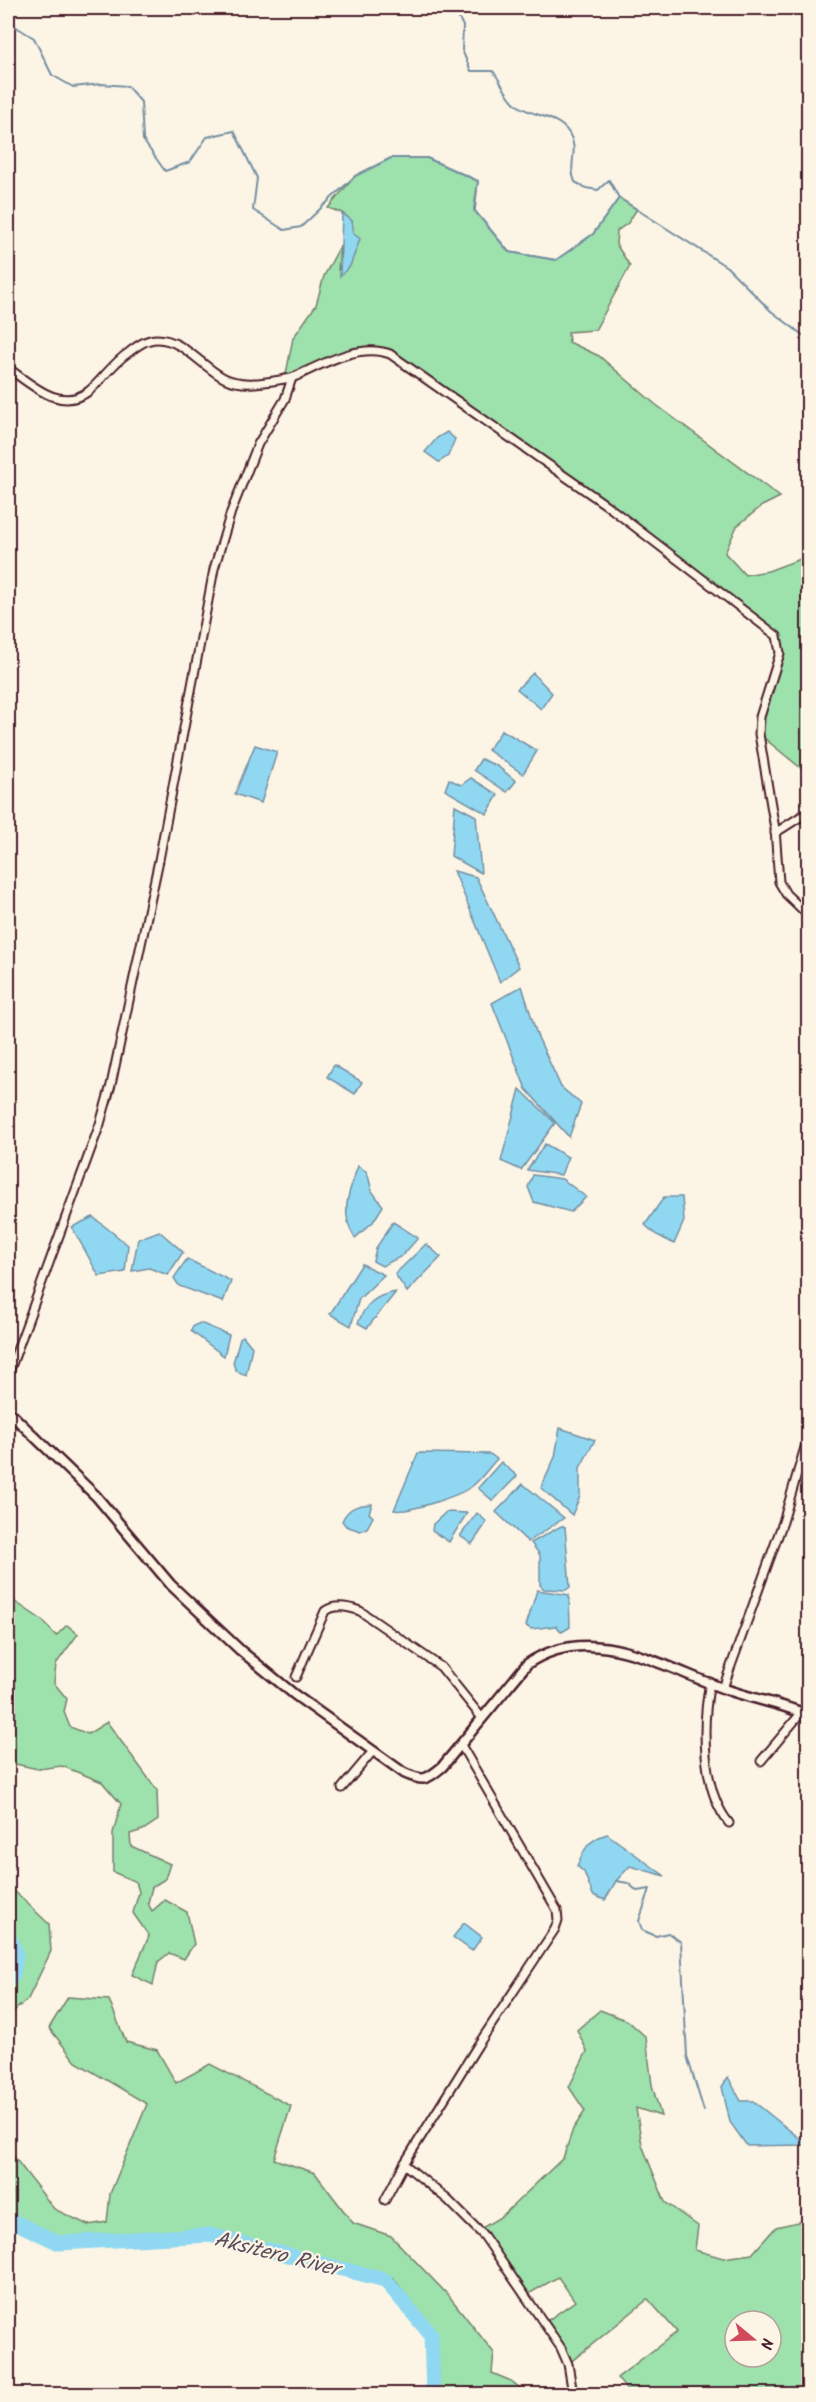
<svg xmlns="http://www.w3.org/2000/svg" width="816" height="2402" font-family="Kalam,sans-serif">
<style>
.green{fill:#9de1ac;stroke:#74806c;stroke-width:1.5;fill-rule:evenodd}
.water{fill:#90d8f1;stroke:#748ea2;stroke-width:1.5}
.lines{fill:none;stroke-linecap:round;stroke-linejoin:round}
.stream{stroke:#748ea2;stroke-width:2}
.river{stroke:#90d8f1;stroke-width:15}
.minor-casing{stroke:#4a1f2b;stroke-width:11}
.tertiary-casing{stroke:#4a1f2b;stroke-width:13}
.minor{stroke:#fcf5e5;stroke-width:7}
.tertiary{stroke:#fcf5e5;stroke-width:8}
.labels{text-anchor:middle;stroke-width:4.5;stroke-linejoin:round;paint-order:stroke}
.water-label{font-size:22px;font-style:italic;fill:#5c4d5c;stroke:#fcf5e5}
</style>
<rect width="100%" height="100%" fill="#fcf5e5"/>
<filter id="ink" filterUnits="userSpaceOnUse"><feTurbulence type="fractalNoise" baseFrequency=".0167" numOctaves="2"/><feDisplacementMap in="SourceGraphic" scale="12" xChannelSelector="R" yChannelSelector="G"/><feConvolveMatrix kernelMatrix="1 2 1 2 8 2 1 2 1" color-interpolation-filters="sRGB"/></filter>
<g filter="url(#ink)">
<g class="green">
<path d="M 391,158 L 427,158 L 478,181 L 475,211 L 509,252 L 556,260 L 593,234 L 619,198 L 637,209 L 628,223 L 617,231 L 616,244 L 630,266 L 595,330 L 568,332 L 569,342 L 599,356 L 655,404 L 780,497 L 762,506 L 737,526 L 725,553 L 745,575 L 768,571 L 808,556 L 808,774 L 759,734 L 780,648 L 768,629 L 631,523 L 390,354 L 363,350 L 292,378 L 286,374 L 293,338 L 316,305 L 324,276 L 340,246 L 338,271 L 353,233 L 352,221 L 342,213 L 328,208 L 355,176 Z"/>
<path d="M 8,1597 L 42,1620 L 56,1636 L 67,1625 L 78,1634 L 56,1664 L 54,1683 L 67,1699 L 64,1712 L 70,1727 L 88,1734 L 107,1722 L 157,1790 L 158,1820 L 143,1830 L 130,1834 L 131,1846 L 170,1864 L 165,1879 L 152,1887 L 148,1903 L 152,1911 L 165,1900 L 187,1912 L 194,1944 L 184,1959 L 169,1953 L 158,1962 L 153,1985 L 132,1975 L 149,1936 L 133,1913 L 139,1892 L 136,1882 L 113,1872 L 113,1833 L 121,1804 L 102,1782 L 62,1766 L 38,1769 L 11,1763 L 8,1757 Z"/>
<path d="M 8,1885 L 49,1924 L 51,1951 L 28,1999 L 8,2016 L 8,1981 L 13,1976 L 16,1954 L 8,1934 Z"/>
<path d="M 68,1997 L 109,2000 L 126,2042 L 157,2050 L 176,2083 L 210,2064 L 291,2106 L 274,2159 L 315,2173 L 353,2223 L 391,2236 L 449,2296 L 494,2353 L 492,2373 L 511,2381 L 528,2394 L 440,2394 L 436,2335 L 393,2278 L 213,2230 L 106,2235 L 59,2243 L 8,2219 L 8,2149 L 54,2209 L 88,2225 L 107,2222 L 110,2194 L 147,2104 L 76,2062 L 49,2028 Z"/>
<path d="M 600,2010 L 628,2021 L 646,2037 L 652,2085 L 661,2116 L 636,2108 L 642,2145 L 665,2202 L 698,2226 L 695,2250 L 723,2258 L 752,2254 L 776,2227 L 806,2220 L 808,2223 L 808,2394 L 630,2394 L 617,2378 L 677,2332 L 648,2299 L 568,2364 L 544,2323 L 575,2301 L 558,2277 L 525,2296 L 474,2226 L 482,2228 L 502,2216 L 563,2158 L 573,2129 L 585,2111 L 569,2087 L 587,2051 L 577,2030 ZM 735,2321 L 771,2321 L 771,2357 L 735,2357 Z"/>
</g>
<g class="water">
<path d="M 342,213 L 352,221 L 353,233 L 360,239 L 350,266 L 340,276 Z"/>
<path d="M 447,432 L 455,439 L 448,456 L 439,462 L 425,452 L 437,438 Z"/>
<path d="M 533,673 L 552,693 L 541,709 L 517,689 Z"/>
<path d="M 502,730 L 537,751 L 523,774 L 488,750 Z"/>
<path d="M 255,745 L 277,752 L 261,803 L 235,794 Z"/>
<path d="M 481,759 L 497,766 L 516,781 L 507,792 L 474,770 Z"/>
<path d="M 471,778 L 498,795 L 487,814 L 445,790 L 449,779 L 461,785 Z"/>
<path d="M 455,805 L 476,816 L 481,873 L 451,856 Z"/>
<path d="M 454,871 L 476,877 L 519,967 L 500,982 Z"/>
<path d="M 522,986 L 537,1035 L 561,1087 L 581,1104 L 569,1137 L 526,1089 L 492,1003 Z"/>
<path d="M 334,1065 L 362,1082 L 355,1094 L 327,1077 Z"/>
<path d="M 520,1089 L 555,1123 L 521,1170 L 501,1161 Z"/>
<path d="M 545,1144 L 568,1157 L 561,1175 L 527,1170 Z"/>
<path d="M 358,1166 L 367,1172 L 372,1191 L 383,1206 L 373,1222 L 355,1238 C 339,1214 349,1191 358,1166 Z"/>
<path d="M 533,1175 L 562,1179 L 586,1197 L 571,1212 L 534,1202 L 528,1187 Z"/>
<path d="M 664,1197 L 682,1197 L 684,1221 L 674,1244 L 655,1234 L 645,1225 Z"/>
<path d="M 93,1217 L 128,1245 L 125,1272 L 99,1276 L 72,1227 Z"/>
<path d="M 393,1222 L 418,1238 L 402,1256 L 382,1266 L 373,1261 L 376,1248 Z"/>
<path d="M 159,1231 L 183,1252 L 168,1275 L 149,1268 L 132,1271 L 138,1239 Z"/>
<path d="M 426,1244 L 441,1257 L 407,1292 L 395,1274 Z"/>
<path d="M 187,1259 L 231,1281 L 223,1302 L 179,1286 L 174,1278 Z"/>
<path d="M 362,1264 L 384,1275 L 359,1299 L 351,1326 L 330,1314 Z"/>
<path d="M 396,1292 L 367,1328 L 358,1323 C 365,1304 376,1295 396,1292 Z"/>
<path d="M 200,1323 L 229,1335 L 224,1356 L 191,1331 L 193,1326 Z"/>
<path d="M 243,1336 L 252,1347 L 246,1375 L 236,1371 L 233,1363 L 240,1338 Z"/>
<path d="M 560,1428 L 595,1440 L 580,1468 L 580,1496 L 572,1515 L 541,1488 L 555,1457 Z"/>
<path d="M 418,1453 L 490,1454 L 497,1459 C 489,1467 480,1481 471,1487 C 458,1496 408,1513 394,1510 Z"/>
<path d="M 501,1462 L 517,1476 L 493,1501 L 478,1488 Z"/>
<path d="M 523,1484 L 564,1518 L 528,1542 L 496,1512 Z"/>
<path d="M 372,1504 L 369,1513 L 373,1517 L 367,1528 L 360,1531 L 346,1526 L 342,1521 C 348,1507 358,1505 372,1504 Z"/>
<path d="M 446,1512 L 467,1513 L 449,1542 L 432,1531 L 433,1524 Z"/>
<path d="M 477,1513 L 487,1522 L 472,1544 L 460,1536 Z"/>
<path d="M 561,1526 L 565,1527 L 570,1587 L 566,1590 L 544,1589 L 540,1585 L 540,1555 L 531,1543 Z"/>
<path d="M 537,1590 L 569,1595 L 570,1627 L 562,1632 L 556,1626 L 531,1629 L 526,1626 Z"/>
<path d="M 607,1834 L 665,1876 L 630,1866 L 616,1881 L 605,1900 L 593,1895 L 584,1872 L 577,1866 C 584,1849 588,1840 607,1834 Z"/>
<path d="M 464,1923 L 482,1937 L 472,1951 L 453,1937 Z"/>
<path d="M 728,2077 L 741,2101 L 753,2101 L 808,2145 L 747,2146 L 730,2122 L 722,2087 Z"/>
</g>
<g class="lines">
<g class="stream">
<path d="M 454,9 L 463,26 L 462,50 L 471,71 L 493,71 C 501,81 507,98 517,105 C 533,117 557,115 569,133 C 580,151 567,163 575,182 L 586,188 L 598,190 L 609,180 L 619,198"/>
<path d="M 8,22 L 34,38 L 52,75 L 73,87 L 101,84 L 127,86 L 141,102 L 143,140 L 165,171 L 190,162 L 207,137 L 234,131 L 257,178 L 253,210 L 284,230 L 301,227 L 355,176 L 391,158 L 427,158 L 478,181 L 474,210 L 509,252 L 556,260 L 593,234 L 619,198 L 727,267 L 771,311 L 808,339"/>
<path d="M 616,1881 L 628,1883 L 637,1891 L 650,1889 L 639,1921 L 642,1930 L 656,1936 L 668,1933 L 681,1942 L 687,2056 L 704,2111"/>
</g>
<g class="river">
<path d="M 8,1934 L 16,1954 L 13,1976 L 8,1981"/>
<path d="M 8,2219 L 59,2243 L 210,2235 L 385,2280 L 431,2335 L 433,2394"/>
</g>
<defs>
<g id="minor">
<path d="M 8,368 C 31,384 60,413 89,391 C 103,379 113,363 128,353 C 137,346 146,339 157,339 C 183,339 202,367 224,378 C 244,388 271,381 292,378"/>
<path d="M 775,833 L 808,812"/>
<path d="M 8,1375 L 100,1124 L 111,1085 L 159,860 L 214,569 L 231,512 L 258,444 L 285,399 L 292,378 C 321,365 359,342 390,354 L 609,507 L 777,636 L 780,653 L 760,717 L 759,734 L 775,829 L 779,882 L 786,894 L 808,915"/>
<path d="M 296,1677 L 325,1611 C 335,1604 349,1607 360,1611 L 441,1667 L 482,1718"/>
<path d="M 710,1682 C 702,1723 701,1789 729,1823"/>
<path d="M 723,1688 L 783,1522 L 808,1437"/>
<path d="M 461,1745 L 557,1910 L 558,1920 L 555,1929 L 478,2045 L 404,2164 L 448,2200 L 484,2236 L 561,2348 L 568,2364 L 573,2394"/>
<path d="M 761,1761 L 802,1712"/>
<path d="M 342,1788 L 373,1751"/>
<path d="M 385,2200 L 404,2164"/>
<path d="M 8,2392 L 10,2394"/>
</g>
<path id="tertiary" d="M 8,1411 L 96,1496 L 171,1585 L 240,1650 L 295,1695 L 404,1773 C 424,1782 426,1780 442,1767 L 527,1664 C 591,1620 662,1667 725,1689 C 753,1699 782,1704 808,1715"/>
</defs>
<use href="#minor" class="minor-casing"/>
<use href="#tertiary" class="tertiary-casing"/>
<use href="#minor" class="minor"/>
<use href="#tertiary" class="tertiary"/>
</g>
</g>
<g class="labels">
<g class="water-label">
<text transform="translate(277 2253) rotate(14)" y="8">Aksitero River</text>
</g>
</g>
<rect width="816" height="2402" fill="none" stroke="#fcf5e5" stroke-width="30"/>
<rect x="15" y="15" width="786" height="2372" fill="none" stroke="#4a1f2b" stroke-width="2" filter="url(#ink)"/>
<g transform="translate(753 2339) rotate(109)"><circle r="28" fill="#fcf5e5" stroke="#b59f9b" stroke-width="1.5"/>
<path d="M0-4.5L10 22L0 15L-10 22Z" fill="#d1495b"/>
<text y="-9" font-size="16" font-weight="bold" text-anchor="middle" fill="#4a1f2b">N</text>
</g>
</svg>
